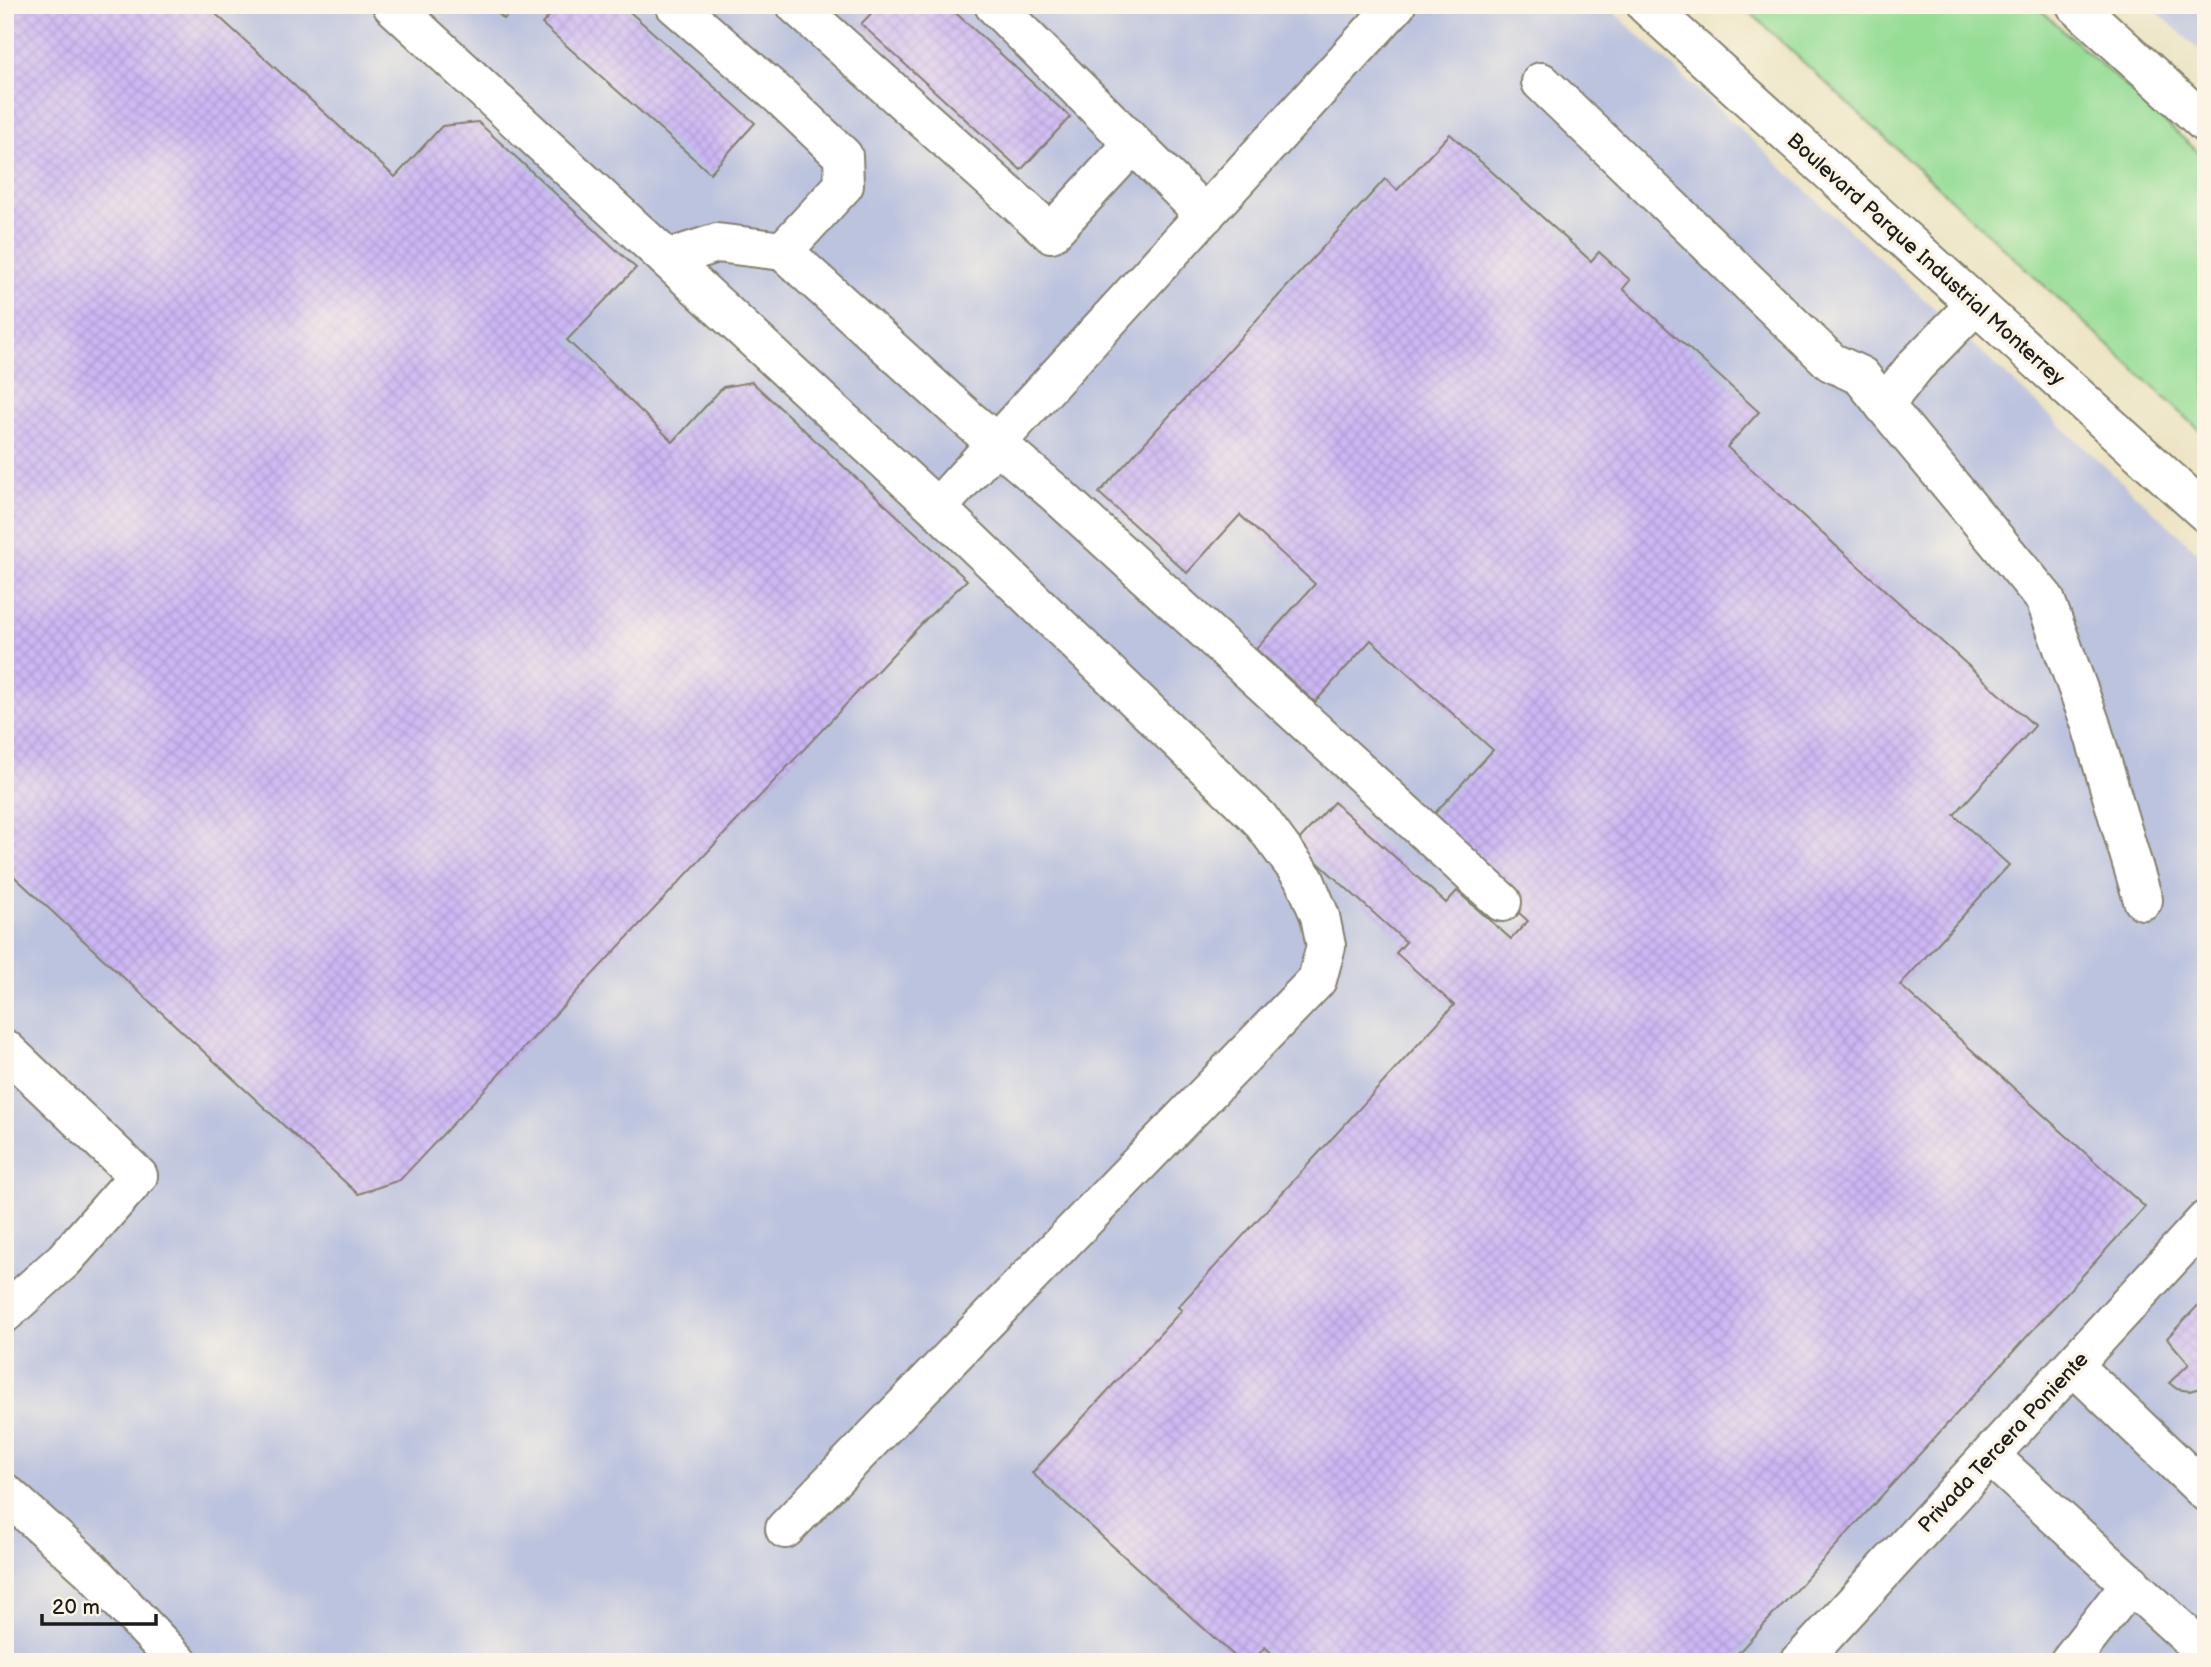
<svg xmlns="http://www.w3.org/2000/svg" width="2211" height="1667" font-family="'Balsamiq Sans',sans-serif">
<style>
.industrial{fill:#bcc3de}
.green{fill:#96dd96;stroke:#597c59;stroke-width:2}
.building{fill:url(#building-cross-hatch)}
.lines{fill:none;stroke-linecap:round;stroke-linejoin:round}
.minor-casing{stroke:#84806e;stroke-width:42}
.minor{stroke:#fff;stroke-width:38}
.labels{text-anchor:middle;stroke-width:7;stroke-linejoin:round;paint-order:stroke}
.street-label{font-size:21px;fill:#1c1c1c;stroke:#fcf5e5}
</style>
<defs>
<pattern id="building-cross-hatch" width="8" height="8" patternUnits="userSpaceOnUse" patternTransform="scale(1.75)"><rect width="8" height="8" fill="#ccb7f4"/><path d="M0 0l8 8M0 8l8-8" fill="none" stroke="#af9dd1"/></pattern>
</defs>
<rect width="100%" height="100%" fill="#fcf5e5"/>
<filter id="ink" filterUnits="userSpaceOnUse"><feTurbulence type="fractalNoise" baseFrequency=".0143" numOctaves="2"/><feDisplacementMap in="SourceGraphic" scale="14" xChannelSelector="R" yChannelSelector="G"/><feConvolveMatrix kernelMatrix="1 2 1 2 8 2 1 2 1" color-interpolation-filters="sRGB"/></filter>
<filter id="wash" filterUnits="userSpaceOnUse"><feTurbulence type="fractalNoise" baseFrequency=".00686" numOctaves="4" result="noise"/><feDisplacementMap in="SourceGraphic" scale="28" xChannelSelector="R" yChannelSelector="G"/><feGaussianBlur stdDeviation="1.57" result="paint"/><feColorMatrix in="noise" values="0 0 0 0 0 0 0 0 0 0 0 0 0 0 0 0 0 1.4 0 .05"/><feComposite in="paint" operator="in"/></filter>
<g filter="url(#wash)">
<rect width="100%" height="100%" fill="#ebe3c1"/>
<g class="industrial">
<path d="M 5,5 L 1606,5 L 2206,560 L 2206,1662 L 5,1662 Z"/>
<path d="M 2149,5 L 2206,5 L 2206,56 Z"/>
</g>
<path class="green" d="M 1742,5 L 2035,5 L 2206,159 L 2206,436 Z"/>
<g id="blocks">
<g class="building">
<path d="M 5,5 L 206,5 L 395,177 L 442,126 L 478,122 L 636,268 L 567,340 L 673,442 L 723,387 L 752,382 L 967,580 L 926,619 L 400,1180 L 358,1194 L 5,868 Z"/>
<path d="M 489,5 L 518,5 L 504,19 Z"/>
<path d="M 559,5 L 622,5 L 755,123 L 710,173 L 542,24 Z"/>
<path d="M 879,5 L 947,5 L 1070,117 L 1021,170 L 861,24 Z"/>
<path d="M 1450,134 L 1591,261 L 1599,252 L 1630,280 L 1623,289 L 1759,412 L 1727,447 L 2035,726 L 1954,815 L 2009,865 L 1900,985 L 2145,1207 L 1730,1662 L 1281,1662 L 1265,1647 L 1252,1662 L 1241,1662 L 1032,1473 L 1182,1310 L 1178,1307 L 1454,1005 L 1396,953 L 1406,942 L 1296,843 L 1334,802 L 1446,903 L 1457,891 L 1511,939 L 1528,921 L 1423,826 L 1493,750 L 1371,640 L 1315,702 L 1256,649 L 1315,584 L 1240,515 L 1187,573 L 1099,493 L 1385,179 L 1397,190 Z"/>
<path d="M 2206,1297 L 2206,1383 L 2202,1388 L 2189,1391 L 2177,1389 L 2169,1383 L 2189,1364 L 2167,1338 Z"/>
</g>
</g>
</g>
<g filter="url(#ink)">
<use href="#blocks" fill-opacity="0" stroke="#84806e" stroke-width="2"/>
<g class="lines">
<defs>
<g id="minor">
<path d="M 392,5 L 937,508 L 1259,818 L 1305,880 L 1320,916 L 1326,946 L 1317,980 L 785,1529"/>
<path d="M 675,5 L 781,97 L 843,156 L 844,185 L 783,251"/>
<path d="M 796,5 L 1051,233 L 1133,144"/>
<path d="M 994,5 L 1205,215"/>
<path d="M 1646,5 L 2206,513"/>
<path d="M 2076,5 L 2206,124"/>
<path d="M 1541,82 L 1831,362 L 1861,376 L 1884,405 L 1916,365 L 1976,304"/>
<path d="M 667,259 L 717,243 L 783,251 L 968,419 L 1054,492 L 1502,902"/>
<path d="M 1884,405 L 2045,599 L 2090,722 L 2143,900"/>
<path d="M 937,508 L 1396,5"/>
<path d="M 5,1049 L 138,1176 L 64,1260 L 5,1313"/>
<path d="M 2074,1366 L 2206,1492"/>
<path d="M 1990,1456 L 2206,1653"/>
<path d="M 5,1493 L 90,1569 L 178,1662"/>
<path d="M 1800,1662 L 2206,1220"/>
<path d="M 2069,1662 L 2131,1583"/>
</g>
</defs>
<use href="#minor" class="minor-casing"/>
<use href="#minor" class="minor"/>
</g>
</g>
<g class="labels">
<g class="street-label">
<text transform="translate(1926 259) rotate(42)" y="7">Boulevard Parque Industrial Monterrey</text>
<text transform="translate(2003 1442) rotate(-47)" y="7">Privada Tercera Poniente</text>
</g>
</g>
<rect width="2211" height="1667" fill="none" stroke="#fcf5e5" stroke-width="28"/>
<path d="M42 1614v10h114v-10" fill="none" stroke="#1c1c1c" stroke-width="3.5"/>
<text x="52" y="1614" font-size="21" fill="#1c1c1c" stroke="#fcf5e5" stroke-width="5" paint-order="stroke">20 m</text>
</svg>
